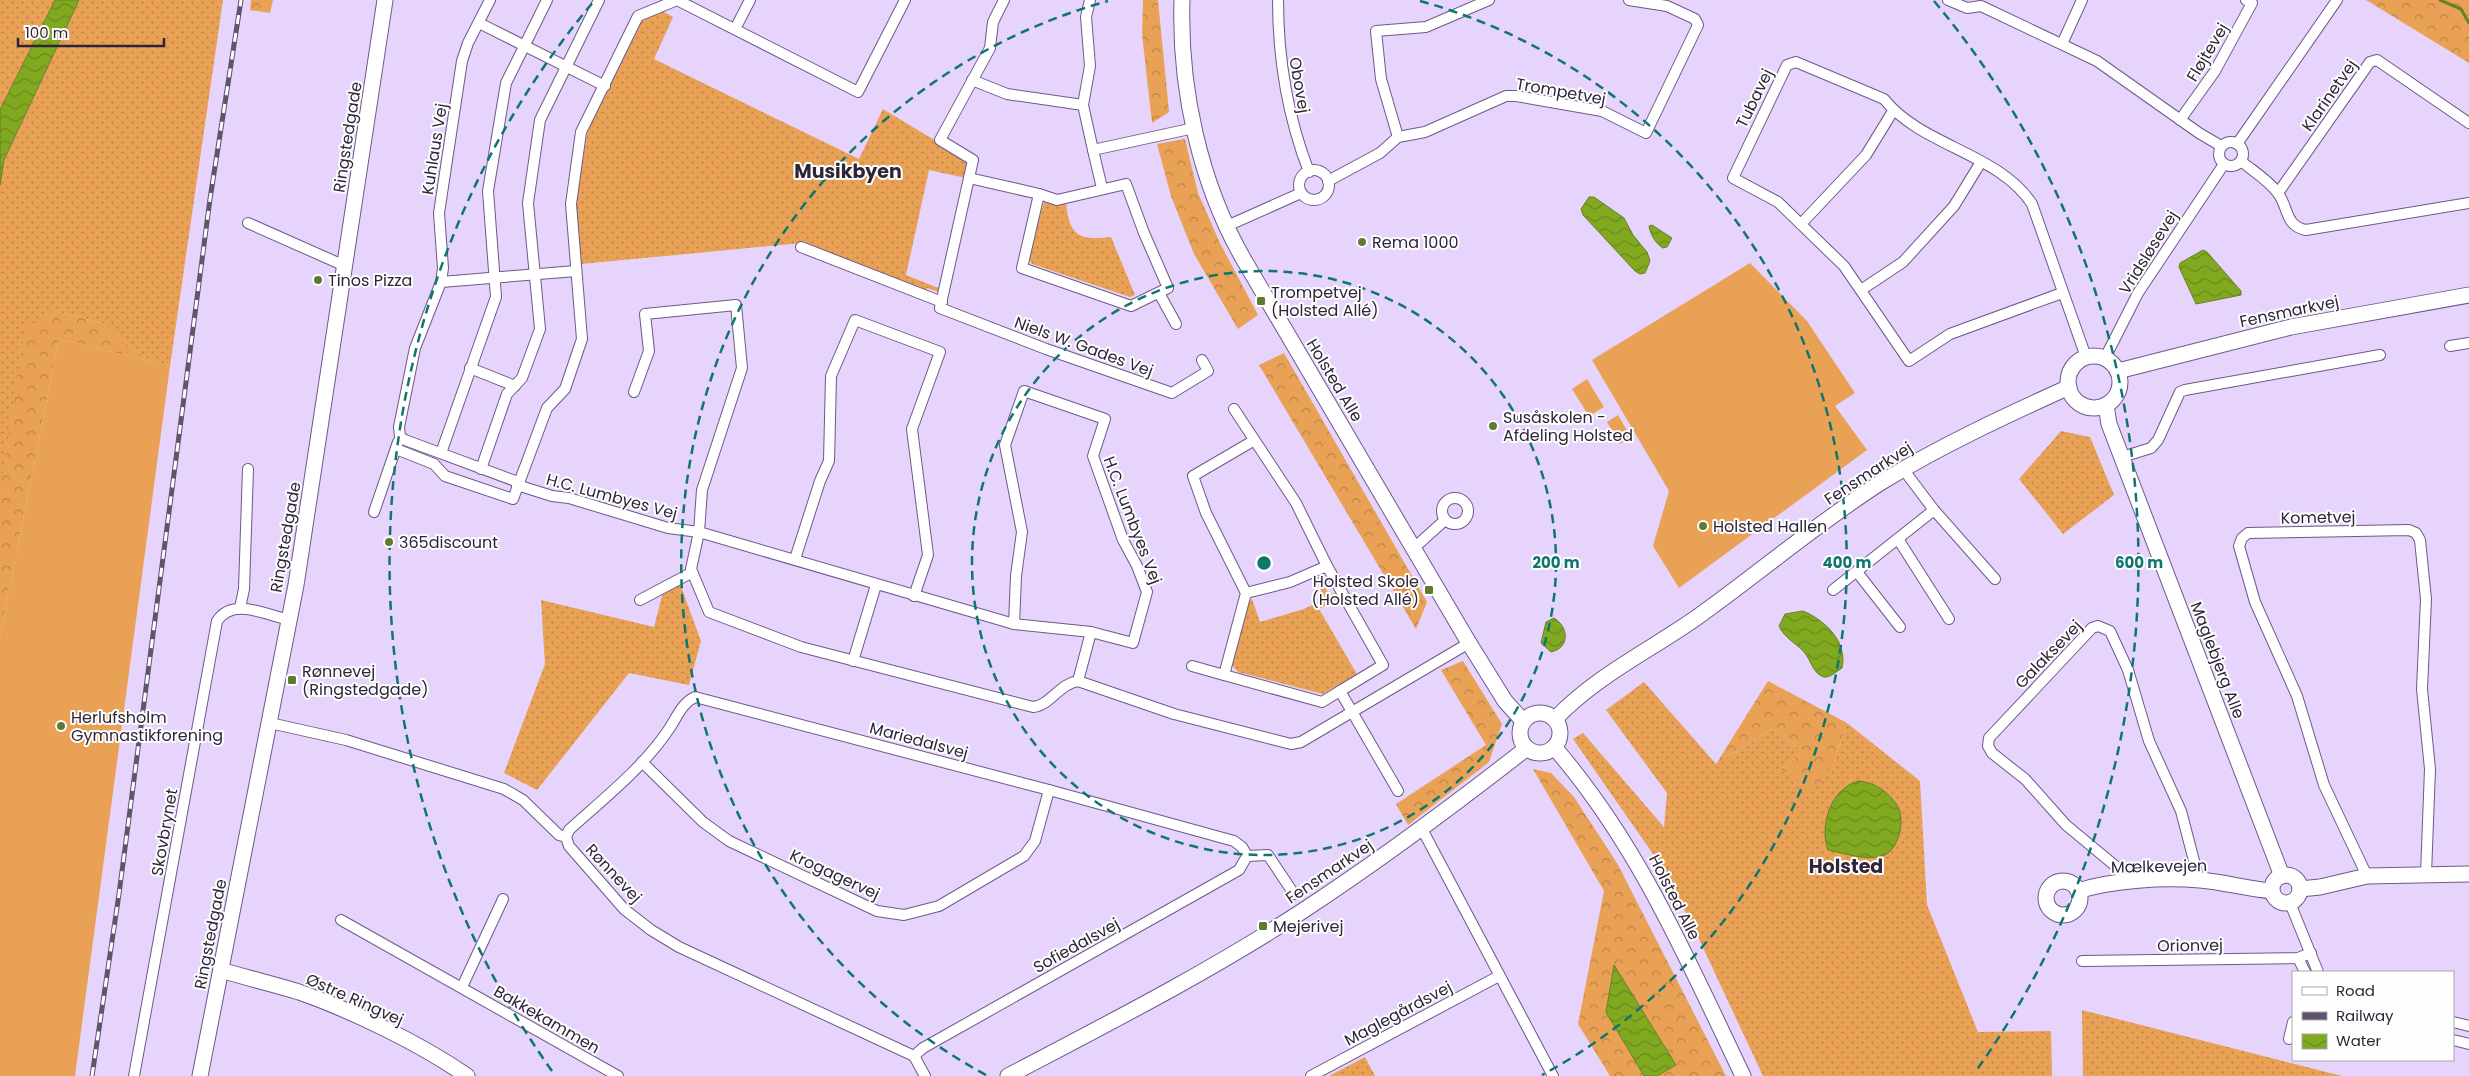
<svg xmlns="http://www.w3.org/2000/svg" width="2469" height="1076" font-family="Poppins,sans-serif">
<style>
.grass{fill:url(#grass-dots)}
.forest{fill:url(#forest-crowns)}
.garden{fill:#e9a156}
.water{fill:url(#water-waves);stroke:#688127}
.lines{fill:none;stroke-linecap:round;stroke-linejoin:round}
.stream{stroke:#688127;stroke-width:3}
.street-casing{stroke:#6e5986;stroke-width:12}
.secondary-casing{stroke:#6e5986;stroke-width:17}
.street{stroke:#fff;stroke-width:10}
.secondary{stroke:#fff;stroke-width:15}
.rail-casing{stroke:#5f546c;stroke-width:5}
.rail{stroke:#fefefe;stroke-width:3;stroke-dasharray:9;stroke-linecap:butt}
.ring{fill:none;stroke:#0f766e;stroke-width:2.5;stroke-dasharray:9 6}
.poi-dot{fill:#617b2e;stroke:#fefefe;stroke-width:2}
.labels{text-anchor:middle;stroke-width:4;stroke-linejoin:round;paint-order:stroke}
.street-label{font-size:16px;fill:#2e2538;stroke:#fefefe}
.poi-label{font-size:16px;fill:#2e2538;stroke:#fefefe;text-anchor:start}
.quarter-label{font-size:19px;font-weight:bold;fill:#2e2538;stroke:#fefefe}
.centre{fill:#0f766e;stroke:#fefefe;stroke-width:2.5}
.ring-label{font-size:15px;text-anchor:middle;font-weight:bold;fill:#0f766e;stroke:#fefefe;stroke-width:4;stroke-linejoin:round;paint-order:stroke}
</style>
<defs>
<pattern id="grass-dots" width="8" height="8" patternUnits="userSpaceOnUse" patternTransform="scale(1.25)"><rect width="8" height="8" fill="#e9a156"/><path d="M2 2h.1M6 6h.1" fill="none" stroke="#bd8348" stroke-width="1.8" stroke-linecap="round"/></pattern>
<pattern id="forest-crowns" width="20" height="18" patternUnits="userSpaceOnUse" patternTransform="scale(1.25)"><rect width="20" height="18" fill="#e9a156"/><path d="M2 6a3 3 0 1 1 6 0M12 15a3 3 0 1 1 6 0" fill="none" stroke="#bd8348"/></pattern>
<pattern id="water-waves" width="16" height="10" patternUnits="userSpaceOnUse" patternTransform="scale(1.25)"><rect width="16" height="10" fill="#81a920"/><path d="M0 5q4-4 8 0t8 0" fill="none" stroke="#6a891d"/></pattern>
</defs>
<rect width="100%" height="100%" fill="#e6d4fc"/>
<g class="grass">
<path d="M 0,0 L 55,0 L 0,110 Z"/>
<path d="M 79,0 L 223,0 L 170,366 L 149,361 L 102,323 L 54,311 L 0,490 L 0,185 L 4,161 Z"/>
<path d="M 662,11 L 673,17 L 654,59 L 859,159 L 883,109 L 969,161 L 966,178 L 929,170 L 906,275 L 941,289 L 939,292 L 927,288 L 926,290 L 802,243 L 581,264 L 574,207 L 588,130 L 642,21 Z"/>
<path d="M 1044,202 L 1059,205 L 1066,203 C 1069,236 1080,241 1111,237 L 1135,295 L 1130,297 L 1032,264 L 1028,257 Z"/>
<path d="M 2061,431 L 2090,437 L 2114,495 L 2063,534 L 2019,479 Z"/>
<path d="M 1321,576 L 1329,596 L 1336,592 L 1339,598 L 1319,609 L 1357,674 L 1323,694 L 1238,672 L 1232,665 L 1249,602 L 1252,599 L 1260,622 L 1304,609 L 1325,599 L 1316,579 Z"/>
<path d="M 680,584 L 701,641 L 689,685 L 629,673 L 537,790 L 504,773 L 545,664 L 541,600 L 654,627 L 663,592 Z"/>
<path d="M 1644,682 L 1716,764 L 1772,729 L 1803,751 L 1781,769 L 1834,763 L 1847,723 L 1920,781 L 1927,905 L 1978,1032 L 2051,1031 L 2052,1076 L 1763,1076 L 1691,922 L 1653,854 L 1573,739 L 1583,733 L 1664,827 L 1667,793 L 1606,710 Z"/>
<path d="M 2082,1010 L 2342,1076 L 2083,1076 Z"/>
<path d="M 1365,1057 L 1375,1076 L 1329,1076 Z"/>
</g>
<g class="forest">
<path d="M 251,0 L 273,0 L 270,13 L 250,10 Z"/>
<path d="M 1143,0 L 1158,0 L 1169,112 L 1152,123 L 1142,34 Z"/>
<path d="M 2366,0 L 2469,0 L 2469,63 Z"/>
<path d="M 1185,139 L 1198,193 L 1220,243 L 1258,315 L 1238,329 L 1194,254 L 1171,196 L 1157,144 Z"/>
<path d="M 54,311 L 102,323 L 149,361 L 59,339 L 0,636 L 0,490 L 25,327 Z"/>
<path d="M 1284,353 L 1427,602 L 1416,629 L 1259,365 Z"/>
<path d="M 1463,661 L 1502,724 L 1489,762 L 1408,825 L 1396,804 L 1486,745 L 1441,670 Z"/>
<path d="M 1768,681 L 1847,723 L 1834,763 L 1812,792 L 1781,769 L 1803,751 L 1772,729 L 1716,764 Z"/>
<path d="M 1533,769 L 1551,773 L 1574,797 L 1617,863 L 1726,1076 L 1610,1076 L 1578,1024 L 1604,891 Z"/>
</g>
<g class="garden">
<path d="M 1750,263 L 1807,321 L 1855,393 L 1835,406 L 1867,450 L 1679,588 L 1653,546 L 1669,491 L 1592,360 Z"/>
<path d="M 59,339 L 170,366 L 75,1076 L 0,1076 L 0,636 Z"/>
<path d="M 1587,379 L 1604,407 L 1589,416 L 1572,389 Z"/>
<path d="M 1618,415 L 1631,437 L 1620,444 L 1607,422 Z"/>
</g>
<g class="water">
<path d="M 55,0 L 79,0 L 4,160 L 0,185 L 0,110 Z"/>
<path d="M 1589,197 L 1594,197 L 1624,218 L 1633,235 L 1647,252 L 1650,261 L 1645,273 L 1640,274 L 1635,271 L 1583,215 L 1581,209 Z"/>
<path d="M 1652,225 L 1672,238 L 1667,247 L 1663,248 C 1656,244 1650,234 1649,226 Z"/>
<path d="M 2203,250 L 2207,252 L 2241,291 L 2241,295 L 2196,304 L 2179,267 L 2180,263 Z"/>
<path d="M 1803,611 C 1825,620 1848,642 1842,668 C 1837,671 1830,678 1824,677 C 1813,674 1811,660 1804,652 C 1795,642 1785,639 1779,626 L 1785,614 Z"/>
<path d="M 1554,618 C 1569,627 1570,648 1551,652 L 1541,643 L 1546,622 Z"/>
<path d="M 1859,781 C 1876,783 1887,791 1897,805 C 1906,820 1899,851 1882,856 C 1866,861 1844,853 1828,850 C 1819,825 1831,788 1859,781 Z"/>
<path d="M 1614,965 L 1676,1065 L 1657,1076 L 1644,1076 L 1606,1012 Z"/>
</g>
<g class="lines">
<path class="stream" d="M 2440,0 L 2461,9 L 2469,23"/>
<defs>
<g id="street">
<path d="M 490,0 L 468,43 L 462,61 L 439,213 L 443,268 L 441,282 L 415,348 L 399,427 L 400,437 L 405,440 L 518,482"/>
<path d="M 1004,0 L 993,22 L 990,48 L 940,140 L 973,160 L 940,308 L 1046,349 L 1172,393 L 1208,371 L 1202,360"/>
<path d="M 1090,0 L 1086,17 L 1090,66 L 1083,105 L 1093,150"/>
<path d="M 1278,0 C 1278,60 1287,115 1309,172"/>
<path d="M 1948,0 L 1967,8 L 1981,6 L 2097,61 L 2199,133 L 2221,146"/>
<path d="M 479,23 L 605,86"/>
<path d="M 735,29 L 750,0"/>
<path d="M 2062,44 L 2082,0"/>
<path d="M 972,80 L 1007,94 L 1083,105"/>
<path d="M 2180,120 L 2215,71 L 2252,3 L 2246,0"/>
<path d="M 1398,137 L 1381,79 L 1376,31 L 1426,27 L 1489,0"/>
<circle cx="2231" cy="154" r="12"/>
<path d="M 2237,144 L 2337,0"/>
<path d="M 2241,161 C 2253,171 2268,180 2277,192 C 2289,206 2284,226 2306,230 L 2469,203"/>
<circle cx="1314" cy="185" r="15"/>
<path d="M 969,178 L 1039,194"/>
<path d="M 1328,181 L 1380,153 L 1398,137 L 1425,132 L 1506,96 L 1516,96 L 1602,111 L 1646,133 L 1698,25 L 1695,19 L 1667,6 L 1629,0"/>
<path d="M 1126,184 L 1144,233 L 1168,288 L 1131,306 L 1022,268 L 1039,194 L 1057,200 Z"/>
<path d="M 1102,188 L 1093,150 L 1194,128"/>
<path d="M 2278,193 L 2370,62 L 2377,60 L 2469,123"/>
<path d="M 248,223 L 345,266"/>
<path d="M 1801,224 L 1866,155 L 1893,111"/>
<path d="M 1227,226 L 1301,193"/>
<path d="M 801,247 L 942,302"/>
<path d="M 441,282 L 576,271"/>
<path d="M 1861,290 L 1903,262 L 1954,206 L 1981,162"/>
<path d="M 1159,293 L 1176,324"/>
<path d="M 2062,293 L 1950,334 L 1909,361 L 1844,266 L 1778,202 L 1733,178 L 1787,65 L 1796,62 L 1884,99 C 1921,146 1999,153 2032,204 L 2086,357"/>
<path d="M 2450,346 L 2469,343"/>
<path d="M 2108,360 L 2108,352 L 2138,293 L 2224,164"/>
<path d="M 470,368 L 515,386"/>
<path d="M 634,392 L 649,351 L 645,314 L 736,305 L 742,368 L 702,490 L 699,532 L 691,569 L 709,612 L 801,647 L 1033,707 C 1051,705 1059,684 1078,681 L 1174,714 L 1291,744 L 1301,742 L 1469,643"/>
<path d="M 1234,409 L 1296,503 L 1327,566"/>
<path d="M 1253,441 L 1193,476 L 1206,513 L 1246,593 L 1224,675 L 1322,702 L 1340,691"/>
<path d="M 396,449 L 434,464 L 445,476 L 513,499 L 547,408 L 565,389 L 582,339 L 571,204 L 581,132 L 638,16 L 677,0 L 858,92 L 905,0"/>
<path d="M 441,453 L 496,297 L 488,191 L 506,83 L 547,0"/>
<path d="M 2122,457 L 2151,448 L 2158,440 L 2180,392 L 2185,390 L 2380,355"/>
<path d="M 481,469 L 507,394 L 522,378 L 540,329 L 528,203 L 540,120 L 599,0"/>
<path d="M 1903,469 L 1934,510 L 1995,579"/>
<path d="M 517,485 L 552,496 L 569,498 L 668,528 L 699,532 L 1014,624 L 1091,632"/>
<circle cx="1455" cy="511" r="13"/>
<path d="M 374,512 L 398,442"/>
<path d="M 1898,539 L 1949,619"/>
<path d="M 1414,548 L 1445,520"/>
<path d="M 795,559 L 820,481 L 829,461 L 831,376 L 855,320 L 940,352 L 912,429 L 928,555 L 914,596"/>
<path d="M 1857,572 L 1900,627"/>
<path d="M 1833,590 L 1934,510"/>
<path d="M 1246,593 L 1290,582 L 1327,566 L 1383,665 L 1340,691 L 1398,791"/>
<path d="M 640,600 L 691,573"/>
<path d="M 240,608 L 244,589 L 248,469"/>
<path d="M 1014,624 L 1016,576 L 1022,532 L 1005,445 L 1024,391 L 1105,419 L 1093,456 L 1123,540 L 1137,566 L 1147,592 L 1133,643 L 1091,632 L 1078,681"/>
<path d="M 853,661 L 876,585"/>
<path d="M 1192,666 L 1224,675"/>
<path d="M 270,723 L 346,740 L 504,789 L 523,800 L 559,835 L 566,837 L 569,846 L 624,909 L 651,930 L 679,947 L 914,1056 L 925,1076"/>
<path d="M 642,762 L 703,822 L 729,841 L 877,911 L 904,915 L 939,906 L 1024,856 L 1035,841 L 1049,790"/>
<path d="M 1422,829 L 1553,1076"/>
<path d="M 566,837 L 569,830 C 603,799 643,768 669,729 C 677,717 682,703 695,697 L 1049,790 L 1234,841 L 1242,847 L 1247,856 L 1268,855 L 1294,894"/>
<path d="M 2367,876 L 2324,785 L 2297,696 L 2255,602 L 2239,546 L 2242,538 L 2248,533 L 2409,530 L 2416,533 L 2420,540 L 2426,599 L 2422,689 L 2430,769 L 2426,874"/>
<path d="M 2123,882 L 2119,869 L 2066,825 L 2025,779 L 1992,753 L 1988,746 L 1989,738 L 2092,628 L 2098,626 L 2110,631 L 2128,670 L 2149,741 L 2181,811 L 2199,880"/>
<path d="M 2290,903 L 2318,972"/>
<path d="M 341,920 L 618,1076"/>
<path d="M 2298,958 L 2305,972"/>
<path d="M 2082,961 L 2298,958 L 2311,953"/>
<path d="M 462,987 L 503,899"/>
<path d="M 2453,1022 L 2469,1026"/>
<path d="M 2289,1039 L 2293,1022"/>
<path d="M 2453,1040 L 2469,1044"/>
<path d="M 914,1056 L 923,1048 L 1239,870 L 1247,856"/>
<path d="M 134,1076 L 217,621 C 233,597 266,615 289,620"/>
<path d="M 1311,1076 L 1499,976"/>
</g>
<g id="secondary">
<path d="M 1182,0 C 1179,88 1200,184 1244,260 L 1469,643 L 1505,701 L 1523,721"/>
<circle cx="2094" cy="382" r="26"/>
<path d="M 2118,371 L 2291,327 L 2469,295"/>
<path d="M 2106,405 L 2109,424 L 2282,876"/>
<circle cx="1540" cy="733" r="20"/>
<path d="M 1555,719 C 1596,676 1649,651 1696,618 C 1758,574 1816,524 1880,483 C 1940,446 2005,416 2069,387"/>
<path d="M 1554,747 C 1639,845 1688,961 1743,1076"/>
<circle cx="2286" cy="889" r="14"/>
<circle cx="2063" cy="898" r="17"/>
<path d="M 2300,889 L 2320,887 L 2367,876 L 2469,874"/>
<path d="M 2078,891 C 2112,880 2163,877 2200,880 C 2224,882 2248,889 2272,891"/>
<path d="M 221,970 C 247,978 273,984 299,992 C 351,1010 421,1044 467,1076"/>
<path d="M 200,1076 L 296,585 L 385,0"/>
<path d="M 1008,1076 C 1107,1024 1207,973 1301,912 C 1379,861 1454,805 1527,748"/>
</g>
</defs>
<use href="#street" class="street-casing"/>
<use href="#secondary" class="secondary-casing"/>
<use href="#street" class="street"/>
<use href="#secondary" class="secondary"/>
<defs>
<path id="rail" d="M 92,1076 L 119,894 L 210,199 L 241,0"/>
</defs>
<use href="#rail" class="rail-casing"/>
<use href="#rail" class="rail"/>
</g>
<g class="ring">
<circle cx="1264" cy="563" r="292"/>
<path d="M986 1075A583 583 0 0 1 1108 1M1420 1A583 583 0 0 1 1542 1075"/>
<path d="M552 1071A875 875 0 0 1 594 1M1934 1A875 875 0 0 1 1976 1071"/>
</g>
<g class="poi-dot">
<circle cx="1362" cy="242" r="5"/>
<circle cx="318" cy="280" r="5"/>
<rect x="1256" y="296" width="10" height="10" rx="2.5"/>
<circle cx="1493" cy="426" r="5"/>
<circle cx="1703" cy="526" r="5"/>
<circle cx="389" cy="542" r="5"/>
<rect x="1424" y="585" width="10" height="10" rx="2.5"/>
<rect x="287" y="675" width="10" height="10" rx="2.5"/>
<circle cx="61" cy="726" r="5"/>
<rect x="1258" y="921" width="10" height="10" rx="2.5"/>
</g>
<g class="labels">
<g class="street-label">
<text transform="translate(2207 52) rotate(-59)" y="6">Fløjtevej</text>
<text transform="translate(1300 85) rotate(80)" y="6">Obovej</text>
<text transform="translate(1561 91) rotate(10)" y="6">Trompetvej</text>
<text transform="translate(2329 95) rotate(-55)" y="6">Klarinetvej</text>
<text transform="translate(1754 98) rotate(-64)" y="6">Tubavej</text>
<text transform="translate(347 137) rotate(-81)" y="6">Ringstedgade</text>
<text transform="translate(434 149) rotate(-81)" y="6">Kuhlaus Vej</text>
<text transform="translate(2148 252) rotate(-58)" y="6">Vridsløsevej</text>
<text transform="translate(2289 311) rotate(-12)" y="6">Fensmarkvej</text>
<text transform="translate(1084 346) rotate(20)" y="6">Niels W. Gades Vej</text>
<text transform="translate(1335 380) rotate(59)" y="6">Holsted Alle</text>
<text transform="translate(1868 473) rotate(-33)" y="6">Fensmarkvej</text>
<text transform="translate(612 496) rotate(15)" y="6">H.C. Lumbyes Vej</text>
<text transform="translate(2318 517) rotate(-1)" y="6">Kometvej</text>
<text transform="translate(1133 520) rotate(69)" y="6">H.C. Lumbyes Vej</text>
<text transform="translate(285 537) rotate(-80)" y="6">Ringstedgade</text>
<text transform="translate(2048 654) rotate(-46)" y="6">Galaksevej</text>
<text transform="translate(2218 660) rotate(69)" y="6">Maglebjerg Alle</text>
<text transform="translate(919 740) rotate(15)" y="6">Mariedalsvej</text>
<text transform="translate(164 832) rotate(-80)" y="6">Skovbrynet</text>
<text transform="translate(2159 866) rotate(-1)" y="6">Mælkevejen</text>
<text transform="translate(1329 871) rotate(-34)" y="6">Fensmarkvej</text>
<text transform="translate(614 873) rotate(47)" y="6">Rønnevej</text>
<text transform="translate(835 874) rotate(25)" y="6">Krogagervej</text>
<text transform="translate(1675 897) rotate(63)" y="6">Holsted Alle</text>
<text transform="translate(210 934) rotate(-79)" y="6">Ringstedgade</text>
<text transform="translate(1076 945) rotate(-29)" y="6">Sofiedalsvej</text>
<text transform="translate(2190 945) rotate(-1)" y="6">Orionvej</text>
<text transform="translate(355 999) rotate(24)" y="6">Østre Ringvej</text>
<text transform="translate(1398 1013) rotate(-28)" y="6">Maglegårdsvej</text>
<text transform="translate(547 1019) rotate(30)" y="6">Bakkekammen</text>
</g>
<g class="poi-label">
<text x="1372" y="248">Rema 1000</text>
<text x="328" y="286">Tinos Pizza</text>
<text x="1271" y="298">Trompetvej<tspan x="1271" dy="18">(Holsted Allé)</tspan></text>
<text x="1503" y="423">Susåskolen -<tspan x="1503" dy="18">Afdeling Holsted</tspan></text>
<text x="1713" y="532">Holsted Hallen</text>
<text x="399" y="548">365discount</text>
<text x="1419" y="587" text-anchor="end">Holsted Skole<tspan x="1419" dy="18">(Holsted Allé)</tspan></text>
<text x="302" y="677">Rønnevej<tspan x="302" dy="18">(Ringstedgade)</tspan></text>
<text x="71" y="723">Herlufsholm<tspan x="71" dy="18">Gymnastikforening</tspan></text>
<text x="1273" y="932">Mejerivej</text>
</g>
<g class="quarter-label">
<text x="848" y="178">Musikbyen</text>
<text x="1846" y="873">Holsted</text>
</g>
</g>
<circle cx="1264" cy="563" r="8" class="centre"/>
<g class="ring-label">
<text x="1556" y="568">200 m</text>
<text x="1847" y="568">400 m</text>
<text x="2139" y="568">600 m</text>
</g>
<rect x="2292" y="971" width="162" height="90" fill="#fefefe" stroke="#aba7af"/>
<rect x="2302" y="987" width="25" height="8" fill="#ffffff" stroke="#aba7af"/>
<text x="2336" y="996" font-size="15" fill="#2e2538">Road</text>
<rect x="2302" y="1012" width="25" height="8" fill="#5f546c" stroke="#aba7af"/>
<text x="2336" y="1021" font-size="15" fill="#2e2538">Railway</text>
<rect x="2302" y="1034" width="25" height="15" fill="url(#water-waves)" stroke="#aba7af"/>
<text x="2336" y="1046" font-size="15" fill="#2e2538">Water</text>
<path d="M18 38v8h146v-8" fill="none" stroke="#2e2538" stroke-width="2.5"/>
<text x="25" y="38" font-size="15" fill="#2e2538" stroke="#fefefe" stroke-width="4" paint-order="stroke">100 m</text>
</svg>
